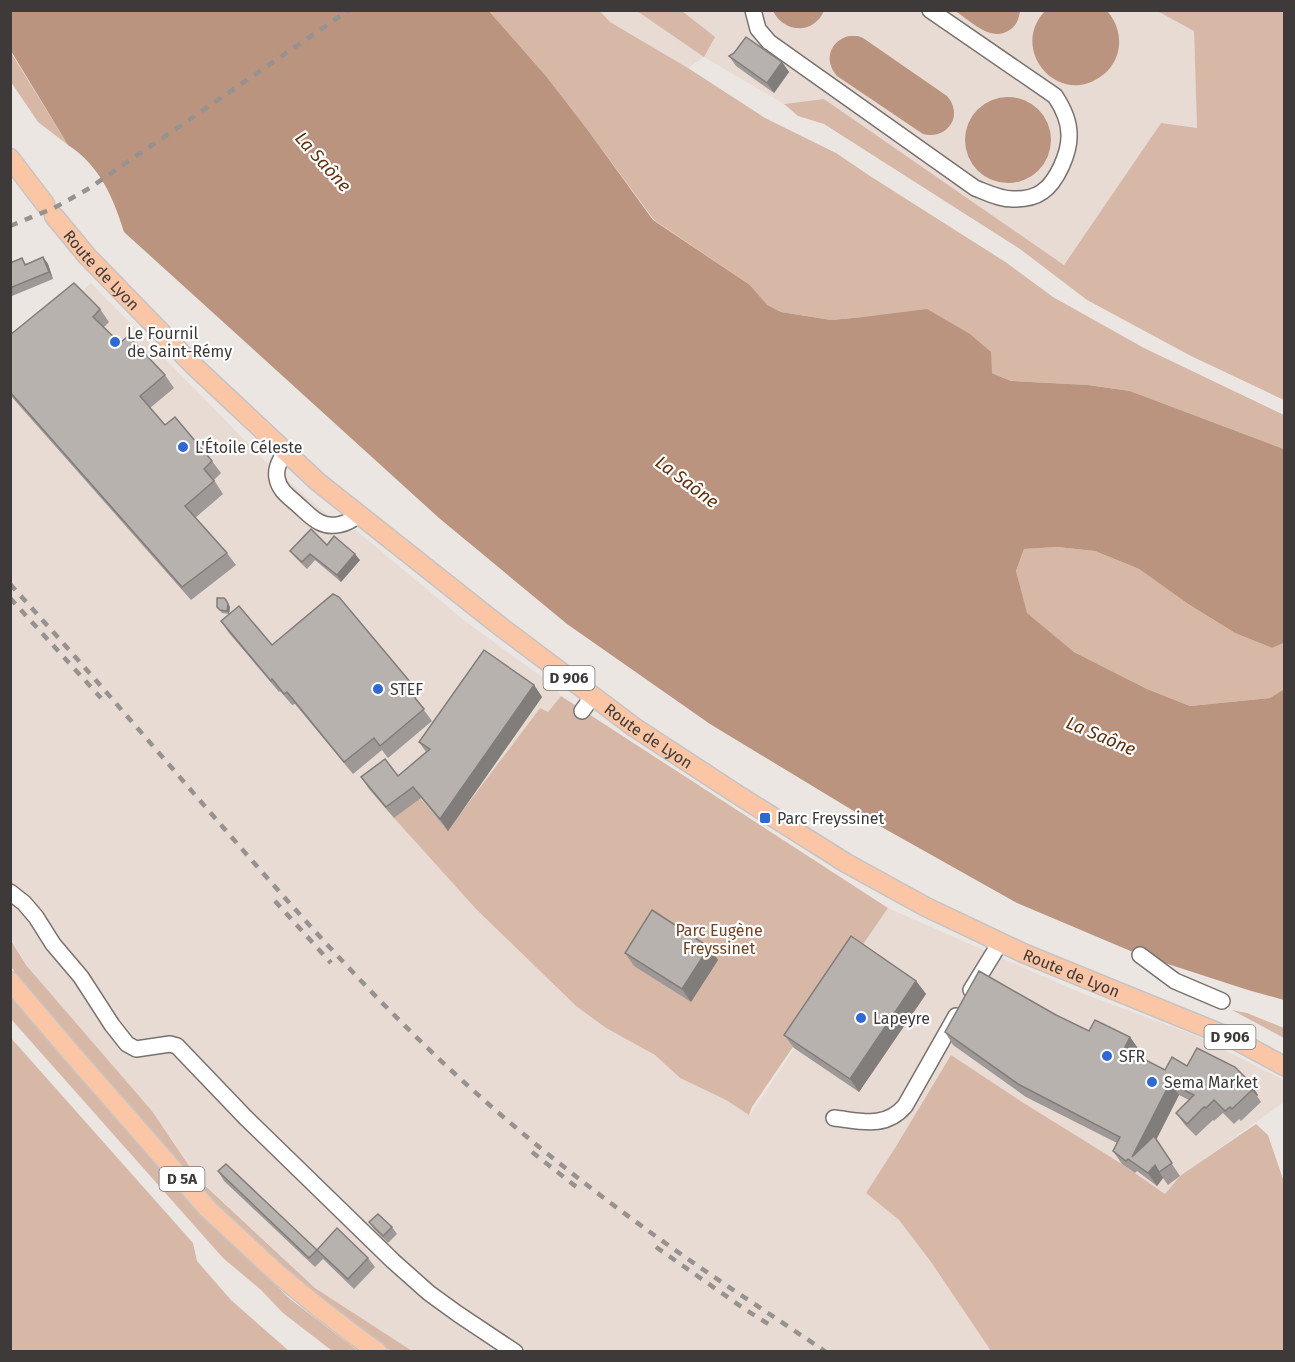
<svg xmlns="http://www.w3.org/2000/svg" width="1295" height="1362" font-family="'Fira Sans',sans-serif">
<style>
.built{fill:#e8dbd3}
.green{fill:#d7b8a6}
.water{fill:#ba947e}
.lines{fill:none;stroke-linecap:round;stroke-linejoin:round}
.minor-casing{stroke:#78726f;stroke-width:18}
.major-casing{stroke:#c5c4c4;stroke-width:21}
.minor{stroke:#fff;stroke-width:15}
.major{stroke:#fac6a6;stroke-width:18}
.rail{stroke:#969290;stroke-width:4.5;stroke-dasharray:8 8;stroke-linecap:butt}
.wall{fill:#9e9996}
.shaded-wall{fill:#817d7a}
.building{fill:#b8b2af;stroke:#817d7a;stroke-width:1.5}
.poi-dot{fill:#2e69d7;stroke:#fff;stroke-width:2}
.labels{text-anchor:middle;stroke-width:4.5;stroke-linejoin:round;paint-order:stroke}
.shield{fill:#fff;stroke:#777574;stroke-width:1.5}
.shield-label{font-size:15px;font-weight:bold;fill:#3d3a39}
.street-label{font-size:16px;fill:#3d3a39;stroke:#fff}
.poi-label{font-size:16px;fill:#3d3a39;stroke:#fff;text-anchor:start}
.park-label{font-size:16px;fill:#75411f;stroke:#fff}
.water-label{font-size:18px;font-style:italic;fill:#62300c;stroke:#fff}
</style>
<rect width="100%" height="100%" fill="#ece6e3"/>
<g class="built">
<path d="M 600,11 L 1157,11 L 1194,31 L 1197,128 L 1161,123 L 1064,265 L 824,99 L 784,104 L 704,57 L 688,68 L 610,22 Z"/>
<path d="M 91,283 L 262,458 L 344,529 L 357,531 L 465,621 L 553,685 L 561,696 L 548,712 L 540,708 L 448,831 L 417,801 L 394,818 L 476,909 L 576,1006 L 606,1028 L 655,1055 L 680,1078 L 726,1100 L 750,1115 L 888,908 L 1081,993 L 1192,1034 L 1284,1080 L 1284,1102 L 1181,1176 L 1165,1194 L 1122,1164 L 1022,1102 L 951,1055 L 895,1148 L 866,1193 L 899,1220 L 931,1262 L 991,1351 L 412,1352 L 315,1288 L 198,1178 L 152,1111 L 26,965 L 11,939 L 10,354 Z"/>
</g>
<g class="green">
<path d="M 489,11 L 600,11 L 610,22 L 688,68 L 765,118 L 836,153 L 870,176 L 1007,263 L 1053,297 L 1144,348 L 1284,415 L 1284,449 L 1130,391 L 1088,385 L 1011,381 L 863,317 L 831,320 L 781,312 L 766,305 L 750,285 L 654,220 L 587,129 L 546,76 Z"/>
<path d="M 637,11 L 682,11 L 715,37 L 704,57 Z"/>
<path d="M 1157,11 L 1284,11 L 1284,400 L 1191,356 L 1087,300 L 1020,249 L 824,124 L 798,116 L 784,104 L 824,99 L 1064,265 L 1161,123 L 1197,128 L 1194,31 Z"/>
<path d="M 10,51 L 68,145 L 38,122 L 11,82 Z"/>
<path d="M 1057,547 L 1095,551 L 1139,569 L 1188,604 L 1235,633 L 1272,648 L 1284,643 L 1284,689 L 1270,698 L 1190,706 L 1147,689 L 1074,652 L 1026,613 L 1016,571 L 1024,549 Z"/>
<path d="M 561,696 L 888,908 L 752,1107 L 749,1115 L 726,1100 L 680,1078 L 655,1055 L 606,1028 L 576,1006 L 476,909 L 394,818 L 420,798 L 448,830 L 540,708 L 548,712 Z"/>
<path d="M 10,939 L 26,965 L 152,1111 L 198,1179 L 315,1288 L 412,1351 L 391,1351 L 314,1295 L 240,1229 L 209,1197 L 52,1017 L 11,967 Z"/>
<path d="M 10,995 L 34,1025 L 72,1069 L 187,1200 L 290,1299 L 358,1351 L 333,1352 L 331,1350 L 283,1313 L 261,1290 L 223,1258 L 11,1019 Z"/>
<path d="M 1232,1010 L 1247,1013 L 1284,1028 L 1284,1038 Z"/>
<path d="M 11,1038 L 193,1243 L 197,1261 L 231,1300 L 289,1351 L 11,1351 Z"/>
<path d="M 951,1055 L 1022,1102 L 1122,1164 L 1165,1194 L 1180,1176 L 1256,1124 L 1268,1135 L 1284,1182 L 1284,1351 L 991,1351 L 931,1262 L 899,1220 L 866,1193 L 895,1148 Z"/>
</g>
<g class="water">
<path d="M 11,11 L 489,11 L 546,76 L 587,129 L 653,220 L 750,285 L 767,305 L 781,312 L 831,320 L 863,317 L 927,309 L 970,334 L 991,352 L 992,373 L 1011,381 L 1088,385 L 1130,391 L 1284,449 L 1284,643 L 1272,648 L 1235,633 L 1188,604 L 1139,569 L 1095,551 L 1057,547 L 1024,549 L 1016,571 L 1027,613 L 1074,652 L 1147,689 L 1190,706 L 1270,698 L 1284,689 L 1284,1000 L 1248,990 L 1140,955 L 1017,903 L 862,816 L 710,724 L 567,624 L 439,518 L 124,232 C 113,197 100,166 68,145 L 11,51 Z"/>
<path d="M 773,11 L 824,11 C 813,35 784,33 773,11 Z"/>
<path d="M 955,11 L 1020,10 L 1020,11 C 1019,19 1016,27 1008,31 C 990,42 970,20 955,11 Z"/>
<path d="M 1045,11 L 1106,10 L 1108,12 C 1118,24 1122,40 1117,55 C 1114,64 1108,72 1100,77 C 1057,107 1009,49 1045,11 Z"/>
<path d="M 849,36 L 858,36 L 863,38 L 947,96 C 964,115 948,140 923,134 L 837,76 C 823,60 830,41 849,36 Z"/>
<circle cx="1008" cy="140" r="43"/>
</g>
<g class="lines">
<defs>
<g id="minor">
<path d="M 753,10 L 758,29 L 769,42 L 975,188 C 988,193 1002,200 1015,199 C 1024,199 1035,197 1042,192 C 1057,182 1070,152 1069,134 C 1069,120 1063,108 1055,96 L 930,10"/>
<path d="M 285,451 C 281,460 275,467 277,478 C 279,490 288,496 297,504 C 304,510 311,518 319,522 C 332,529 348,524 358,515"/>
<path d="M 582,711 L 593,696"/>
<path d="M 10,892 L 24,903 L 36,917 L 53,944 L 81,977 L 112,1025 L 127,1044 L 136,1049 L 170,1044 L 177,1046 L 246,1118 L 393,1261 L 429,1293 L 458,1314 L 515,1352"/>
<path d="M 1140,955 L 1175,981 L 1222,1001"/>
<path d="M 971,990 L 995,951 L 997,942"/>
<path d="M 834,1118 C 861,1121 885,1129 905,1106 L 956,1016"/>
</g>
<g id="major">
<path d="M 10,158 L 45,204"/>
<path id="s1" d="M 54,216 L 87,256 L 193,365 L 318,482 L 496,623 L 634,727 L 735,793 L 846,863 L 926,907 L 1023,953 L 1234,1039 L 1284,1066"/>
<path d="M 10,981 L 67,1048 L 207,1208 L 278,1274 L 318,1307 L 357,1337 L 378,1352"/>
</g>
</defs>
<use href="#minor" class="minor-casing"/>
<use href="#major" class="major-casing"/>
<use href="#minor" class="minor"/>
<use href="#major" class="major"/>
<g class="rail">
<path d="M 10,226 L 54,208 L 88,189 L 349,10"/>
<path d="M 10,584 C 80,661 147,739 215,818 C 287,901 359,983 438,1058 C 515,1131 598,1196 685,1257 C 731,1289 779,1320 826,1352"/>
<path d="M 10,598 L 101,698"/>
<path d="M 275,901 L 331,963"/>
<path d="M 532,1152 L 579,1189"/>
<path d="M 656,1247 L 746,1310 L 770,1325"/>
</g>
</g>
<g class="wall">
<path d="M 729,56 L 782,62 L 789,72 L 774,93 L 736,66 Z"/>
<path d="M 43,257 L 48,264 L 53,279 L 12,296 L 10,294 L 10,263 L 22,258 L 26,264 Z"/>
<path d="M 100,309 L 109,322 L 104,327 L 120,343 L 165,375 L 174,388 L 150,408 L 165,425 L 212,461 L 221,473 L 214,480 L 223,494 L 195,518 L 227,553 L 236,565 L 191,600 L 10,395 L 10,335 Z"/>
<path d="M 327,545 L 360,560 L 341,582 L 315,560 L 307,569 L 295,557 L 290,551 Z"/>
<path d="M 228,603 L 230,607 L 229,614 L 272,645 L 411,683 L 419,695 L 415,698 L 432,721 L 388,758 L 382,750 L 353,774 L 295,704 L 292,705 L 280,691 L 279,692 L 229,633 L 221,621 L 229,614 L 222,613 L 217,607 Z"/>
<path d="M 534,685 L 542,697 L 448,831 L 421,798 L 394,818 L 369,789 L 361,777 L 398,776 L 426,752 L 419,742 Z"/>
<path d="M 709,947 L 718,960 L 691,1002 L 634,966 L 625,953 Z"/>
<path d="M 916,981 L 926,994 L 859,1092 L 794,1048 L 784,1035 Z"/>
<path d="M 1056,1015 L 1089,1031 L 1130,1037 L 1139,1050 L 1136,1055 L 1165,1070 L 1187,1066 L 1235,1067 L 1258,1095 L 1257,1096 L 1261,1102 L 1241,1121 L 1239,1119 L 1234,1124 L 1223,1113 L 1214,1121 L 1213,1120 L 1196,1136 L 1185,1125 L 1176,1113 L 1189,1100 L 1179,1095 L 1156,1140 L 1180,1176 L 1168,1185 L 1163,1178 L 1157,1186 L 1137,1171 L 1135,1173 L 1122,1164 L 1113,1151 L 1117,1143 L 1026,1097 L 953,1045 L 945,1032 Z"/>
<path d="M 218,1171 L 317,1250 L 368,1258 L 375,1267 L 354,1289 L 323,1259 L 315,1267 L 224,1181 Z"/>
<path d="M 369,1222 L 392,1227 L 397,1234 L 388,1243 L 374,1229 Z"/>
</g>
<g class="shaded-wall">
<path d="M 782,62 L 789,72 L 774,93 L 767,83 Z"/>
<path d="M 43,257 L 48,264 L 53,279 L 49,272 Z"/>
<path d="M 355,554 L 360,560 L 341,582 L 337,575 Z"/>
<path d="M 226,600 L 230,607 L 229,614 L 227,611 Z"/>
<path d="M 534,685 L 542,697 L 448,831 L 440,819 Z"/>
<path d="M 709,947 L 718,960 L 691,1002 L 682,989 Z"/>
<path d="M 916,981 L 926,994 L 859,1092 L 850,1079 Z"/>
<path d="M 1130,1037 L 1139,1050 L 1133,1062 L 1124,1049 Z"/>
<path d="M 1250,1082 L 1258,1095 L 1257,1096 L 1247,1085 Z"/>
<path d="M 1170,1083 L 1179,1095 L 1156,1140 L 1180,1176 L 1156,1140 L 1132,1157 Z"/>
<path d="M 1155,1165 L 1163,1178 L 1157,1186 L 1148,1173 Z"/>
</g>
<g class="building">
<path d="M 746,37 L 782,62 L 767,83 L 729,56 L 734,53 Z"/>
<path d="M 43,257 L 49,272 L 10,288 L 10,263 L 22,258 L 25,265 Z"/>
<path d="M 74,283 L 100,309 L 93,317 L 120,343 L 128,336 L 165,375 L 140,396 L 165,425 L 175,417 L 212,461 L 204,469 L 214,481 L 185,506 L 227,553 L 182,587 L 10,392 L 10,335 Z"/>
<path d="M 311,529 L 327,545 L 334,536 L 355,554 L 337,575 L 310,554 L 302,562 L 290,551 Z"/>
<path d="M 333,594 L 339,597 L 411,683 L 406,687 L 424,709 L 380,746 L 374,738 L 344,762 L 287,692 L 284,694 L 272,679 L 271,681 L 221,621 L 239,606 L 272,645 Z"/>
<path d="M 217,598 L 224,598 L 226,600 L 228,604 L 227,611 L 220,610 L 217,607 Z"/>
<path d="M 484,650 L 534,685 L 440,819 L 413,787 L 386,807 L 361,777 L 385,759 L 398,776 L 430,749 L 419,742 Z"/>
<path d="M 652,910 L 709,947 L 682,989 L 625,953 Z"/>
<path d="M 851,936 L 916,981 L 850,1079 L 784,1035 Z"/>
<path d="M 979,971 L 1056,1015 L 1089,1031 L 1095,1020 L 1130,1037 L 1124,1049 L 1165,1070 L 1172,1057 L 1187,1066 L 1197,1048 L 1235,1067 L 1250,1082 L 1247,1085 L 1252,1090 L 1232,1109 L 1230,1107 L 1225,1111 L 1214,1100 L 1206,1108 L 1204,1107 L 1187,1124 L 1176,1113 L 1194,1095 L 1170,1083 L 1132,1157 L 1154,1136 L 1172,1163 L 1159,1172 L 1155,1165 L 1148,1173 L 1128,1159 L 1126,1161 L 1113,1151 L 1120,1137 L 1018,1084 L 945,1032 Z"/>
<path d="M 226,1164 L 317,1250 L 337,1228 L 368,1258 L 348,1279 L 317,1250 L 309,1258 L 218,1171 Z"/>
<path d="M 378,1214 L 392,1227 L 383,1236 L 369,1222 Z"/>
</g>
<g class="poi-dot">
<circle cx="115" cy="342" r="6"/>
<circle cx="183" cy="447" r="6"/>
<circle cx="378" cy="689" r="6"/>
<rect x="759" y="812" width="12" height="12" rx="3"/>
<circle cx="861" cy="1018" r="6"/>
<circle cx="1107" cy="1056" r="6"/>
<circle cx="1152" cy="1082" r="6"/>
</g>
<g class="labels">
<g class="shield">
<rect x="543.5" y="666" width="51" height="24" rx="4.5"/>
<rect x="1204.5" y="1025" width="51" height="24" rx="4.5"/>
<rect x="159.5" y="1167" width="45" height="24" rx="4.5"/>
</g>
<g class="shield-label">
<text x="569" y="683">D 906</text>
<text x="1230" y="1042">D 906</text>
<text x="182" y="1184">D 5A</text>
</g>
<g class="street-label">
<text dy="6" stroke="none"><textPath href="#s1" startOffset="72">Route de Lyon</textPath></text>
<text dy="6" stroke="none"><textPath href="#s1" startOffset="792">Route de Lyon</textPath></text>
<text dy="6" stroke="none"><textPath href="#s1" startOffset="1278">Route de Lyon</textPath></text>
</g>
<g class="poi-label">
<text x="127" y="339">Le Fournil<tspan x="127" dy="18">de Saint-Rémy</tspan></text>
<text x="195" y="453">L'Étoile Céleste</text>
<text x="390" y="695">STEF</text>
<text x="777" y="824">Parc Freyssinet</text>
<text x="873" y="1024">Lapeyre</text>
<text x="1119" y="1062">SFR</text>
<text x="1164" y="1088">Sema Market</text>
</g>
<g class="park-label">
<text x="719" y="936">Parc Eugène<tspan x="719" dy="18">Freyssinet</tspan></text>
</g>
<g class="water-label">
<text transform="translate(323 162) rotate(48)" y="6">La Saône</text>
<text transform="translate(687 482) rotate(37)" y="6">La Saône</text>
<text transform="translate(1101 736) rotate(23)" y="6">La Saône</text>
</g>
</g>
<rect width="1295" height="1362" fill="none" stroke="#3d3a39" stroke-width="24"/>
</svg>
